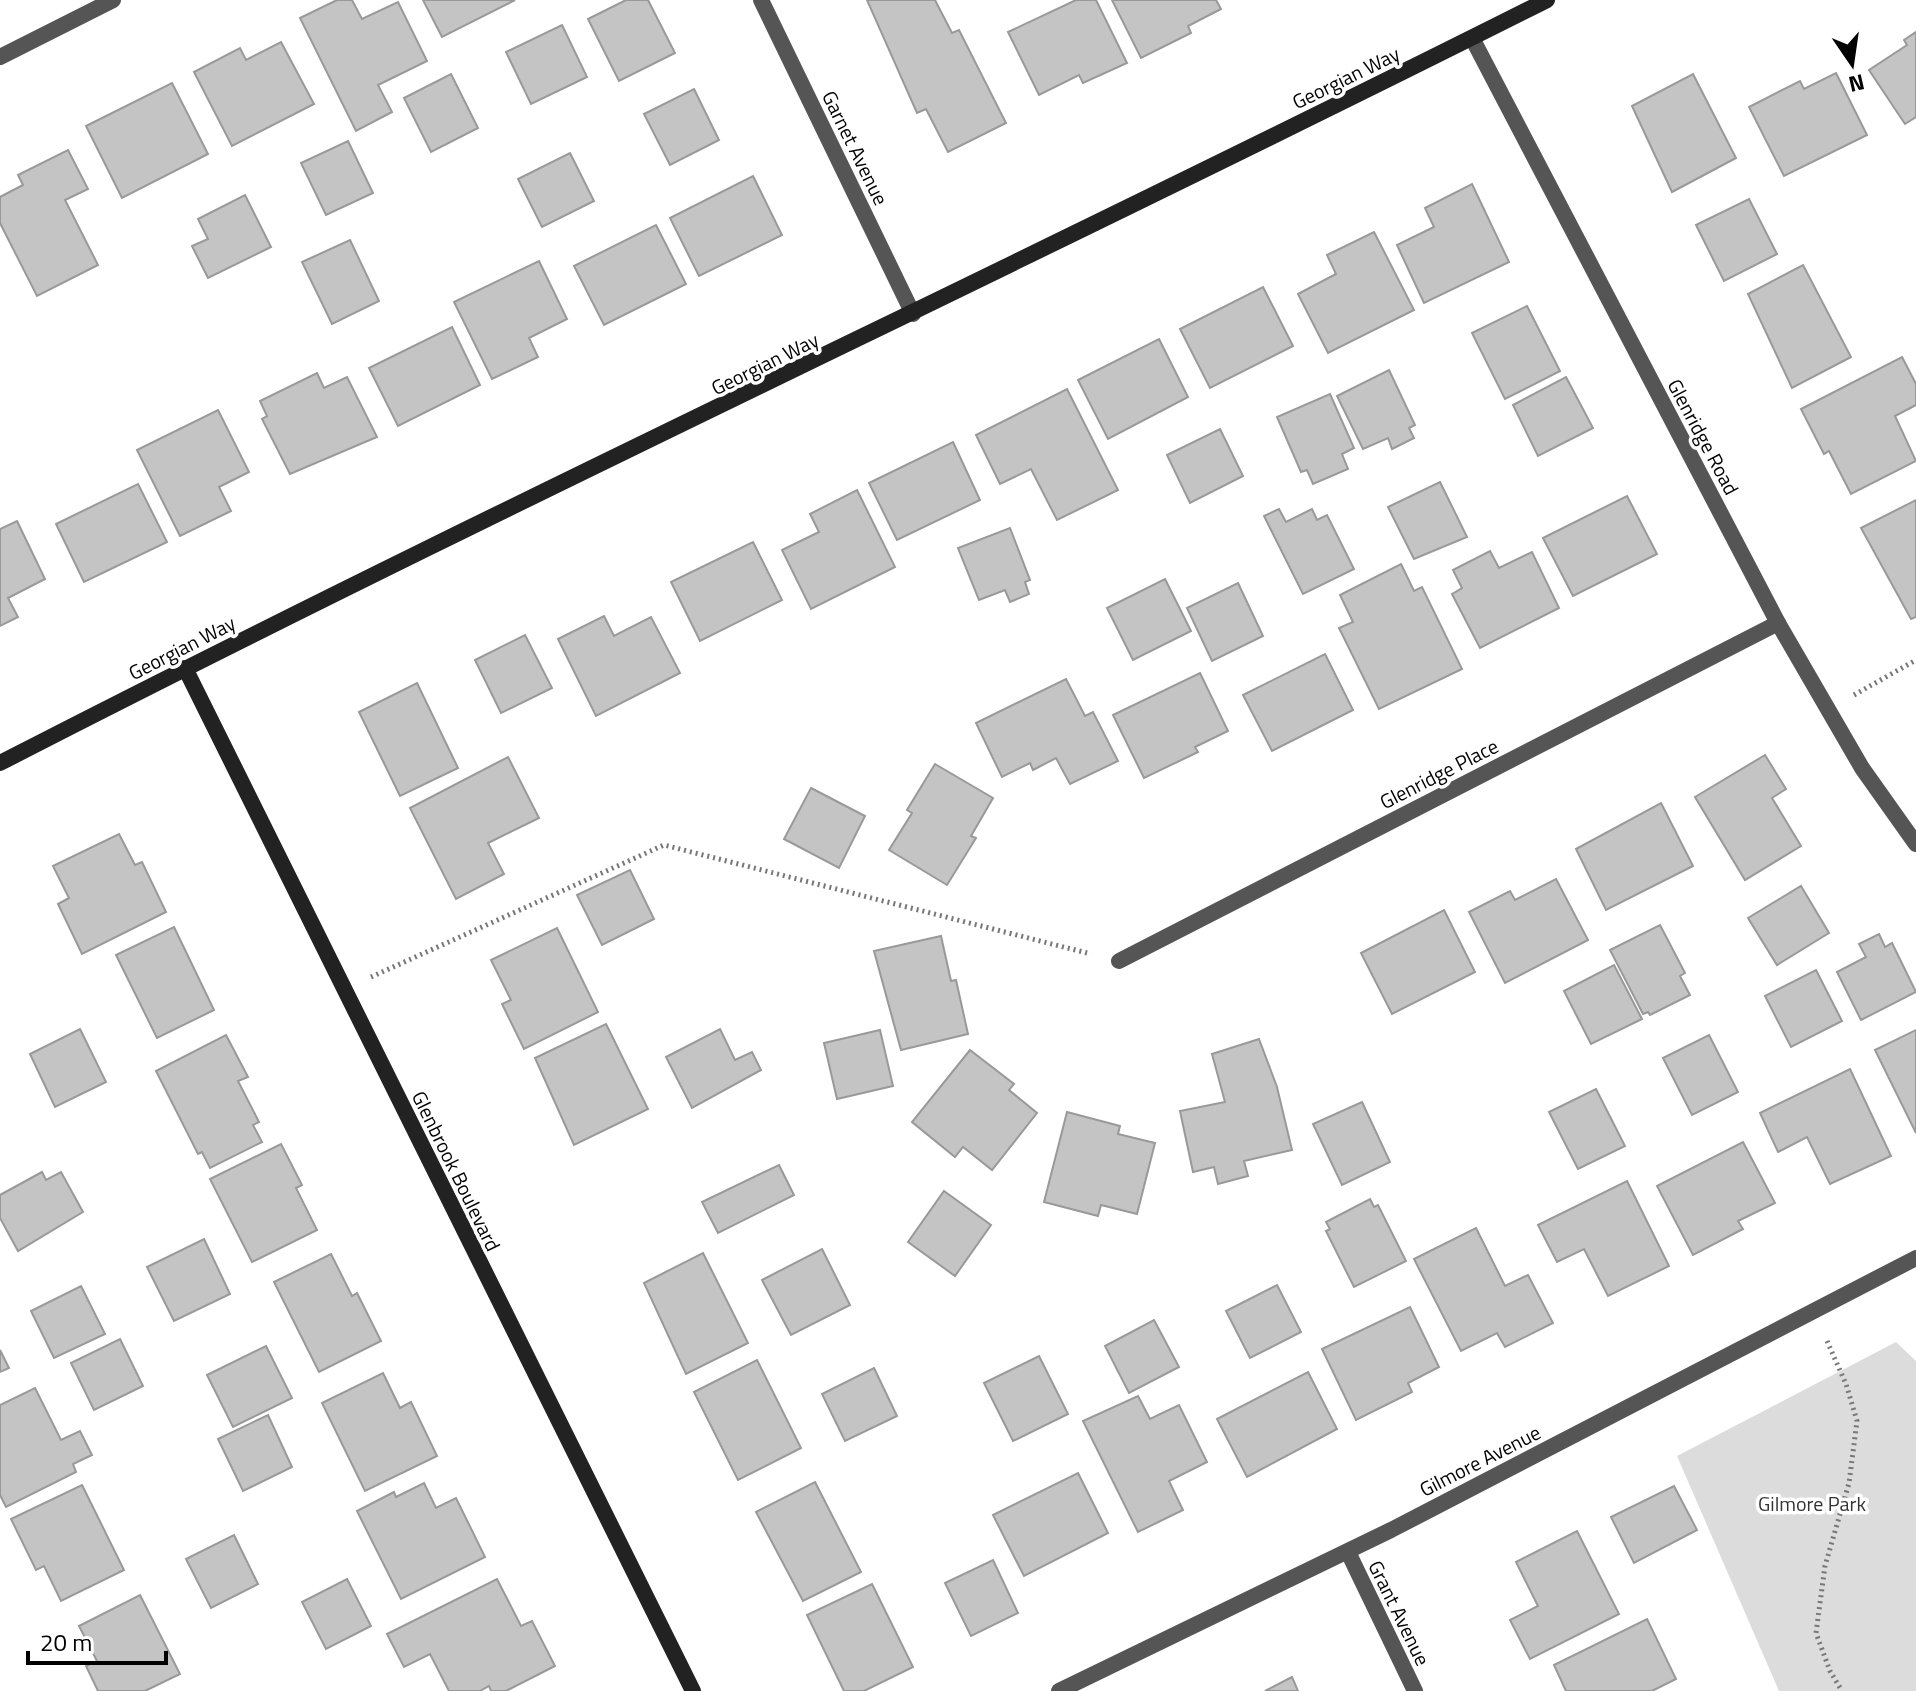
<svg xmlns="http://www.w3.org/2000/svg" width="1916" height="1691" font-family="'Titillium Web',sans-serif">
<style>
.green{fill:#dcdcdc}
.building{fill:#c4c4c4;stroke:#999;stroke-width:2}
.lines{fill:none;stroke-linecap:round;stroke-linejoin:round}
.path{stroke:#777;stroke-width:5;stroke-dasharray:2 4;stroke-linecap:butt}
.street{stroke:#555;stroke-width:16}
.secondary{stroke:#222;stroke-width:16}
.labels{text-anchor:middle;stroke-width:7;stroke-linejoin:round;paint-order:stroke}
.street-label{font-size:20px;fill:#000;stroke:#fff}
.park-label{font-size:20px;fill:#333;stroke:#fff}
</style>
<rect width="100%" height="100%" fill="#fff"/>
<path class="green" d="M 1896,1342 L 1916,1361 L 1916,1691 L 1779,1691 L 1677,1456 Z"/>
<g class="building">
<path d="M 337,0 L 352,0 L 362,19 L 398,2 L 427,61 L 378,85 L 392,112 L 356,131 L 300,18 Z"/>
<path d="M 423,0 L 515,0 L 442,37 Z"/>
<path d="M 626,0 L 648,0 L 675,53 L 619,81 L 588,19 Z"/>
<path d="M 867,0 L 935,0 L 952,33 L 959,30 L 1006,123 L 948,152 L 926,109 L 917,113 Z"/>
<path d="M 1076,0 L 1096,0 L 1127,63 L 1083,83 L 1079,75 L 1039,95 L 1008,32 Z"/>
<path d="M 1112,0 L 1216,0 L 1221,9 L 1188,26 L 1191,33 L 1141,58 Z"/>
<path d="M 562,25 L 587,77 L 531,104 L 506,52 Z"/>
<path d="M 1916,32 L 1916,117 L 1905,124 L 1869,70 L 1907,45 L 1904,40 Z"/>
<path d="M 281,42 L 314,104 L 232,146 L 194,72 L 240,48 L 246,60 Z"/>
<path d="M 1836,73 L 1867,135 L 1784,176 L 1749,107 L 1800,81 L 1804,89 Z"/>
<path d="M 451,74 L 478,128 L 431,152 L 404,98 Z"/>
<path d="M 1693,74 L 1736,158 L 1672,192 L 1632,106 Z"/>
<path d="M 172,83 L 208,154 L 122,198 L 86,126 Z"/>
<path d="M 694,89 L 719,140 L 670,165 L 644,114 Z"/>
<path d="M 348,141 L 373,193 L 326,215 L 301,163 Z"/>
<path d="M 68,150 L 88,189 L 65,200 L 98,265 L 37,296 L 0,223 L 0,197 L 23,185 L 18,175 Z"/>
<path d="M 570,153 L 594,201 L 542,227 L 518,179 Z"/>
<path d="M 753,176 L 782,235 L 699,276 L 670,218 Z"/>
<path d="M 1472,184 L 1509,262 L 1424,303 L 1397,245 L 1434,227 L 1425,208 Z"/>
<path d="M 245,195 L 271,247 L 208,278 L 192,246 L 208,239 L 198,219 Z"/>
<path d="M 1749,199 L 1777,254 L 1724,281 L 1696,225 Z"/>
<path d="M 656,225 L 686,284 L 604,325 L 574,266 Z"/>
<path d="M 1374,232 L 1414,310 L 1328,353 L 1298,294 L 1336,274 L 1327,255 Z"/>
<path d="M 350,240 L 379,301 L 332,324 L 302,262 Z"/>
<path d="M 539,261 L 567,319 L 529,338 L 538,357 L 492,379 L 454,302 Z"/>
<path d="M 1803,265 L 1851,357 L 1792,388 L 1748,294 Z"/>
<path d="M 1263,287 L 1293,346 L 1210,388 L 1180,329 Z"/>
<path d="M 1527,306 L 1560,371 L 1505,399 L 1472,333 Z"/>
<path d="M 452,327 L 480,385 L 398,426 L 369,368 Z"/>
<path d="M 1159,339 L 1188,397 L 1108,439 L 1078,380 Z"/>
<path d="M 1902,357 L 1916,384 L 1916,405 L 1895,416 L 1916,461 L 1851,494 L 1829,451 L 1824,454 L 1801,409 Z"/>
<path d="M 1389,370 L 1415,425 L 1409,428 L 1414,438 L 1392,449 L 1388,438 L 1363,449 L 1337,396 Z"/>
<path d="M 317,373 L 324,388 L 347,377 L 377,437 L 290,474 L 262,419 L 267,416 L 260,401 Z"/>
<path d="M 1566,377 L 1593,428 L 1538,456 L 1513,405 Z"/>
<path d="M 1067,389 L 1118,490 L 1057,520 L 1031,469 L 1000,484 L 976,435 Z"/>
<path d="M 1330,394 L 1354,448 L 1342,454 L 1348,469 L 1313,484 L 1307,470 L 1301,472 L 1277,417 Z"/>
<path d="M 218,410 L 249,472 L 219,487 L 231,511 L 180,536 L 137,450 Z"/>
<path d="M 1220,429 L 1243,476 L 1190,503 L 1167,455 Z"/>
<path d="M 953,442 L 980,500 L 897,540 L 869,483 Z"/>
<path d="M 1440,482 L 1467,537 L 1414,559 L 1388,507 Z"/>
<path d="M 138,484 L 167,542 L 84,582 L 56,524 Z"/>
<path d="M 857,490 L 895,567 L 811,609 L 782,550 L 819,532 L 810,514 Z"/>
<path d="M 1627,496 L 1657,554 L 1573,596 L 1543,538 Z"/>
<path d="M 1916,500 L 1916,617 L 1911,619 L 1861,528 Z"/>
<path d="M 1279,509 L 1286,522 L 1312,509 L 1317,520 L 1327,515 L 1354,569 L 1303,594 L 1264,516 Z"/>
<path d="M 17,521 L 45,579 L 8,598 L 18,617 L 0,626 L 0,529 Z"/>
<path d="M 1010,528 L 1030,580 L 1025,582 L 1029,594 L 1010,602 L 1005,590 L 979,600 L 958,548 Z"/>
<path d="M 753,542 L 782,600 L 700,641 L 671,582 Z"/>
<path d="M 1490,551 L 1499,568 L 1532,552 L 1559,608 L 1480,648 L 1452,594 L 1462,588 L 1453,570 Z"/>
<path d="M 1401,564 L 1414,591 L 1422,587 L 1462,669 L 1379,709 L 1339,628 L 1353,622 L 1340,595 Z"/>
<path d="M 1165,579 L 1191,631 L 1133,660 L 1107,608 Z"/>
<path d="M 1238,583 L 1263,636 L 1212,661 L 1187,608 Z"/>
<path d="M 604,616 L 614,636 L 651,617 L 680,673 L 596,716 L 558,639 Z"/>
<path d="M 525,635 L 552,688 L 501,713 L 475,660 Z"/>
<path d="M 1325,654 L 1353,710 L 1272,751 L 1243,695 Z"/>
<path d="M 1200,673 L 1228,731 L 1195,747 L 1198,752 L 1144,778 L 1113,715 Z"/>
<path d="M 1066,679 L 1085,716 L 1093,712 L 1118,761 L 1070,784 L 1056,758 L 1033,770 L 1030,763 L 1002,777 L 976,723 Z"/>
<path d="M 417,683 L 458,768 L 400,796 L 359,712 Z"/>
<path d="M 1765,755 L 1786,789 L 1772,798 L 1801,846 L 1745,880 L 1695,797 Z"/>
<path d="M 508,757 L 539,818 L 488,843 L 504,874 L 456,899 L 410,808 Z"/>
<path d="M 935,764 L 993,798 L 971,836 L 976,838 L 947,885 L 889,850 L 912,813 L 907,810 Z"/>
<path d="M 811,788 L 865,816 L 839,868 L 784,839 Z"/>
<path d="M 1661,803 L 1693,866 L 1606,910 L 1576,849 Z"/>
<path d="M 119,834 L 135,865 L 142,862 L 166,912 L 82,954 L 58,904 L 69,898 L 53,866 Z"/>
<path d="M 630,870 L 654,919 L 602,945 L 577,895 Z"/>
<path d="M 1556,879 L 1588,940 L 1505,983 L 1469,912 L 1510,891 L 1515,900 Z"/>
<path d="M 1801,886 L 1829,933 L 1777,965 L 1748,918 Z"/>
<path d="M 1444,910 L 1475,972 L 1392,1014 L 1361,953 Z"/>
<path d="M 1660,925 L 1685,973 L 1680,976 L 1690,995 L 1650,1015 L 1648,1012 L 1643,1014 L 1610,950 Z"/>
<path d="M 174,927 L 214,1010 L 157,1038 L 116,955 Z"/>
<path d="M 557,928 L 598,1012 L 524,1049 L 502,1004 L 511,1000 L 491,960 Z"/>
<path d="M 1879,934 L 1885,947 L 1892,943 L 1916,992 L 1861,1020 L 1837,972 L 1866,957 L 1859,944 Z"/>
<path d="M 941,936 L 951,981 L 956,980 L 968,1034 L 901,1050 L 874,951 Z"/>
<path d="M 1614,965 L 1642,1019 L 1591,1044 L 1564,991 Z"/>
<path d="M 1816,970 L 1842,1021 L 1791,1047 L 1765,996 Z"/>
<path d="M 606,1024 L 648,1109 L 574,1145 L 535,1058 Z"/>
<path d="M 80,1029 L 106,1082 L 55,1107 L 30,1054 Z"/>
<path d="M 720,1029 L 735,1060 L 752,1052 L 761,1070 L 692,1108 L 666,1057 Z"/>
<path d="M 880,1030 L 893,1086 L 837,1099 L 824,1043 Z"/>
<path d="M 1916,1030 L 1916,1133 L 1875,1050 Z"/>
<path d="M 226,1035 L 248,1077 L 238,1081 L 259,1122 L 253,1125 L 262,1142 L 210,1168 L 202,1152 L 198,1154 L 156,1071 Z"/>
<path d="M 1709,1035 L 1738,1092 L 1692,1115 L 1663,1058 Z"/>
<path d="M 1259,1039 L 1277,1087 L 1292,1150 L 1244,1161 L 1248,1176 L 1218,1184 L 1214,1167 L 1193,1172 L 1180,1111 L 1225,1102 L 1212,1054 Z"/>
<path d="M 970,1050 L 1014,1084 L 1009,1090 L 1037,1113 L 992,1170 L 963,1147 L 955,1157 L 912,1122 Z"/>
<path d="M 1850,1069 L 1891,1156 L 1830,1184 L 1807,1137 L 1778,1152 L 1760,1113 Z"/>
<path d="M 1596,1089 L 1625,1146 L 1578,1169 L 1549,1112 Z"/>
<path d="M 1362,1102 L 1390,1162 L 1342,1185 L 1313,1124 Z"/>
<path d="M 1067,1112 L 1120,1126 L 1118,1134 L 1155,1143 L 1137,1214 L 1101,1205 L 1098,1216 L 1044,1202 Z"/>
<path d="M 1743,1142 L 1775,1203 L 1738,1221 L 1743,1229 L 1693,1255 L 1657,1186 Z"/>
<path d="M 281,1144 L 302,1185 L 296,1188 L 317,1230 L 252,1262 L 210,1179 Z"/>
<path d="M 779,1165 L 794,1195 L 718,1233 L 702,1202 Z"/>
<path d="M 42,1172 L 46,1180 L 61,1172 L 83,1212 L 18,1251 L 0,1218 L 0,1195 Z"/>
<path d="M 1627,1181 L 1669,1266 L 1608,1296 L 1584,1249 L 1557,1262 L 1538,1225 Z"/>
<path d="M 944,1191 L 991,1225 L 955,1276 L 908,1242 Z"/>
<path d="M 1370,1199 L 1374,1207 L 1378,1205 L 1406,1261 L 1354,1287 L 1326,1231 L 1330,1229 L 1326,1222 Z"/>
<path d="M 1476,1228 L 1505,1286 L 1528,1275 L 1553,1323 L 1505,1347 L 1497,1333 L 1461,1351 L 1414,1259 Z"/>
<path d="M 204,1239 L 230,1294 L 174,1321 L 147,1267 Z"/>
<path d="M 822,1249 L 850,1305 L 791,1335 L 762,1280 Z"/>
<path d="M 703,1253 L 748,1343 L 686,1374 L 644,1283 Z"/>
<path d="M 331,1254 L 352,1296 L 357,1293 L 381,1341 L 319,1372 L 274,1282 Z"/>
<path d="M 1277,1285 L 1301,1332 L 1250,1358 L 1226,1311 Z"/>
<path d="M 81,1286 L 105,1334 L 54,1358 L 31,1311 Z"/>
<path d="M 1410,1307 L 1439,1367 L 1408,1383 L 1412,1392 L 1356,1420 L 1322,1349 Z"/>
<path d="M 1154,1320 L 1179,1367 L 1129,1393 L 1105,1346 Z"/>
<path d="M 120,1339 L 143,1386 L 94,1410 L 71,1363 Z"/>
<path d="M 266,1346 L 292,1398 L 233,1427 L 207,1375 Z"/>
<path d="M 0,1350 L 9,1368 L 0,1372 Z"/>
<path d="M 1039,1356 L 1068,1414 L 1013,1441 L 984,1383 Z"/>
<path d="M 757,1360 L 801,1448 L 738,1480 L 694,1392 Z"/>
<path d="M 874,1368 L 897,1416 L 845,1441 L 822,1394 Z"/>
<path d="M 1308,1372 L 1337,1429 L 1247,1477 L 1217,1419 Z"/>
<path d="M 383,1373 L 400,1408 L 411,1402 L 437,1456 L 365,1491 L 322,1403 Z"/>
<path d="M 35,1388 L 61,1440 L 80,1431 L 92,1455 L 73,1464 L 76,1472 L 6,1507 L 0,1495 L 0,1405 Z"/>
<path d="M 1138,1396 L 1150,1419 L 1179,1405 L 1207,1462 L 1169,1481 L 1183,1510 L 1138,1532 L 1083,1421 Z"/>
<path d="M 268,1415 L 292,1467 L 243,1491 L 218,1439 Z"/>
<path d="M 1078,1473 L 1108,1533 L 1024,1576 L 993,1515 Z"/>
<path d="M 815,1482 L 861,1572 L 803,1601 L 756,1512 Z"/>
<path d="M 424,1483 L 436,1508 L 456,1498 L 485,1557 L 401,1599 L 357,1511 L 394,1492 L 396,1497 Z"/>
<path d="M 82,1485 L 124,1570 L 61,1601 L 44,1566 L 36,1570 L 11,1519 Z"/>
<path d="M 1674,1486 L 1697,1530 L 1634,1563 L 1611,1517 Z"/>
<path d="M 1577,1531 L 1619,1614 L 1530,1659 L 1510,1620 L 1538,1606 L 1516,1562 Z"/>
<path d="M 234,1535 L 258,1584 L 211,1608 L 186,1559 Z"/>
<path d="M 993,1560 L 1018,1613 L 971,1636 L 945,1583 Z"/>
<path d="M 347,1579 L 371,1626 L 326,1649 L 302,1602 Z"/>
<path d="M 497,1579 L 521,1626 L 532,1621 L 555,1666 L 506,1691 L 491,1691 L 489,1686 L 480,1691 L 449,1691 L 430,1654 L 404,1667 L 387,1634 Z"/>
<path d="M 872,1584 L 913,1667 L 864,1691 L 844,1691 L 807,1615 Z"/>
<path d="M 140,1595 L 180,1674 L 145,1691 L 98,1691 L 86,1666 L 97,1661 L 79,1626 Z"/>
<path d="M 1647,1619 L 1676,1679 L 1652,1691 L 1566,1691 L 1554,1665 Z"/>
<path d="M 1292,1677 L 1298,1691 L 1265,1691 Z"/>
</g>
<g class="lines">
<g class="path">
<path d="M 1854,695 L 1916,660"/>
<path d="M 371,977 L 664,845 L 1091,954"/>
<path d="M 1827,1341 L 1846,1384 L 1857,1421 L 1849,1483 L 1825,1566 L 1816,1633 L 1830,1671 L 1842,1691"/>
</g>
<g class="street">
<path d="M 761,0 L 913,314"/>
<path d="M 1472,38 L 1778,623 L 1862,768 L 1916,844"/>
<path d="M 0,57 L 113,0"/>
<path d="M 1119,961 L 1778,623"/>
<path d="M 1348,1552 L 1415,1691"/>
<path d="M 1059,1691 L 1391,1530 L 1916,1258"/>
</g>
<g class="secondary">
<path d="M 185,668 L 693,1691"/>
<path d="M 0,763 C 511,500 1033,259 1547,0"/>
</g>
</g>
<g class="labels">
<g class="street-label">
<text transform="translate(1346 78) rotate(-26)" y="7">Georgian Way</text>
<text transform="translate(855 148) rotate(64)" y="7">Garnet Avenue</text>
<text transform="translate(765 364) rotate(-26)" y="7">Georgian Way</text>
<text transform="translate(1703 437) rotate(62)" y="7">Glenridge Road</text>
<text transform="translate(182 648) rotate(-27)" y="7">Georgian Way</text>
<text transform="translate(1439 774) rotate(-27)" y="7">Glenridge Place</text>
<text transform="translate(456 1171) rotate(64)" y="7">Glenbrook Boulevard</text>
<text transform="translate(1480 1461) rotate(-27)" y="7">Gilmore Avenue</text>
<text transform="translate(1399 1613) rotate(64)" y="7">Grant Avenue</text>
</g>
<g class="park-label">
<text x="1812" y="1511">Gilmore Park</text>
</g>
</g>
<g transform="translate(1852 64) rotate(167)" stroke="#ffffff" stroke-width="6" paint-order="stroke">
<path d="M0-6L14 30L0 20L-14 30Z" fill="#000000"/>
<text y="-12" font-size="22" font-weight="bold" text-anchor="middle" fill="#000000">N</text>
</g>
<path d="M28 1651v12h138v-12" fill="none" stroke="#000000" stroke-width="4"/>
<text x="40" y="1651" font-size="24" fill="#000000" stroke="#ffffff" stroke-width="6" paint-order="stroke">20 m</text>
</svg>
